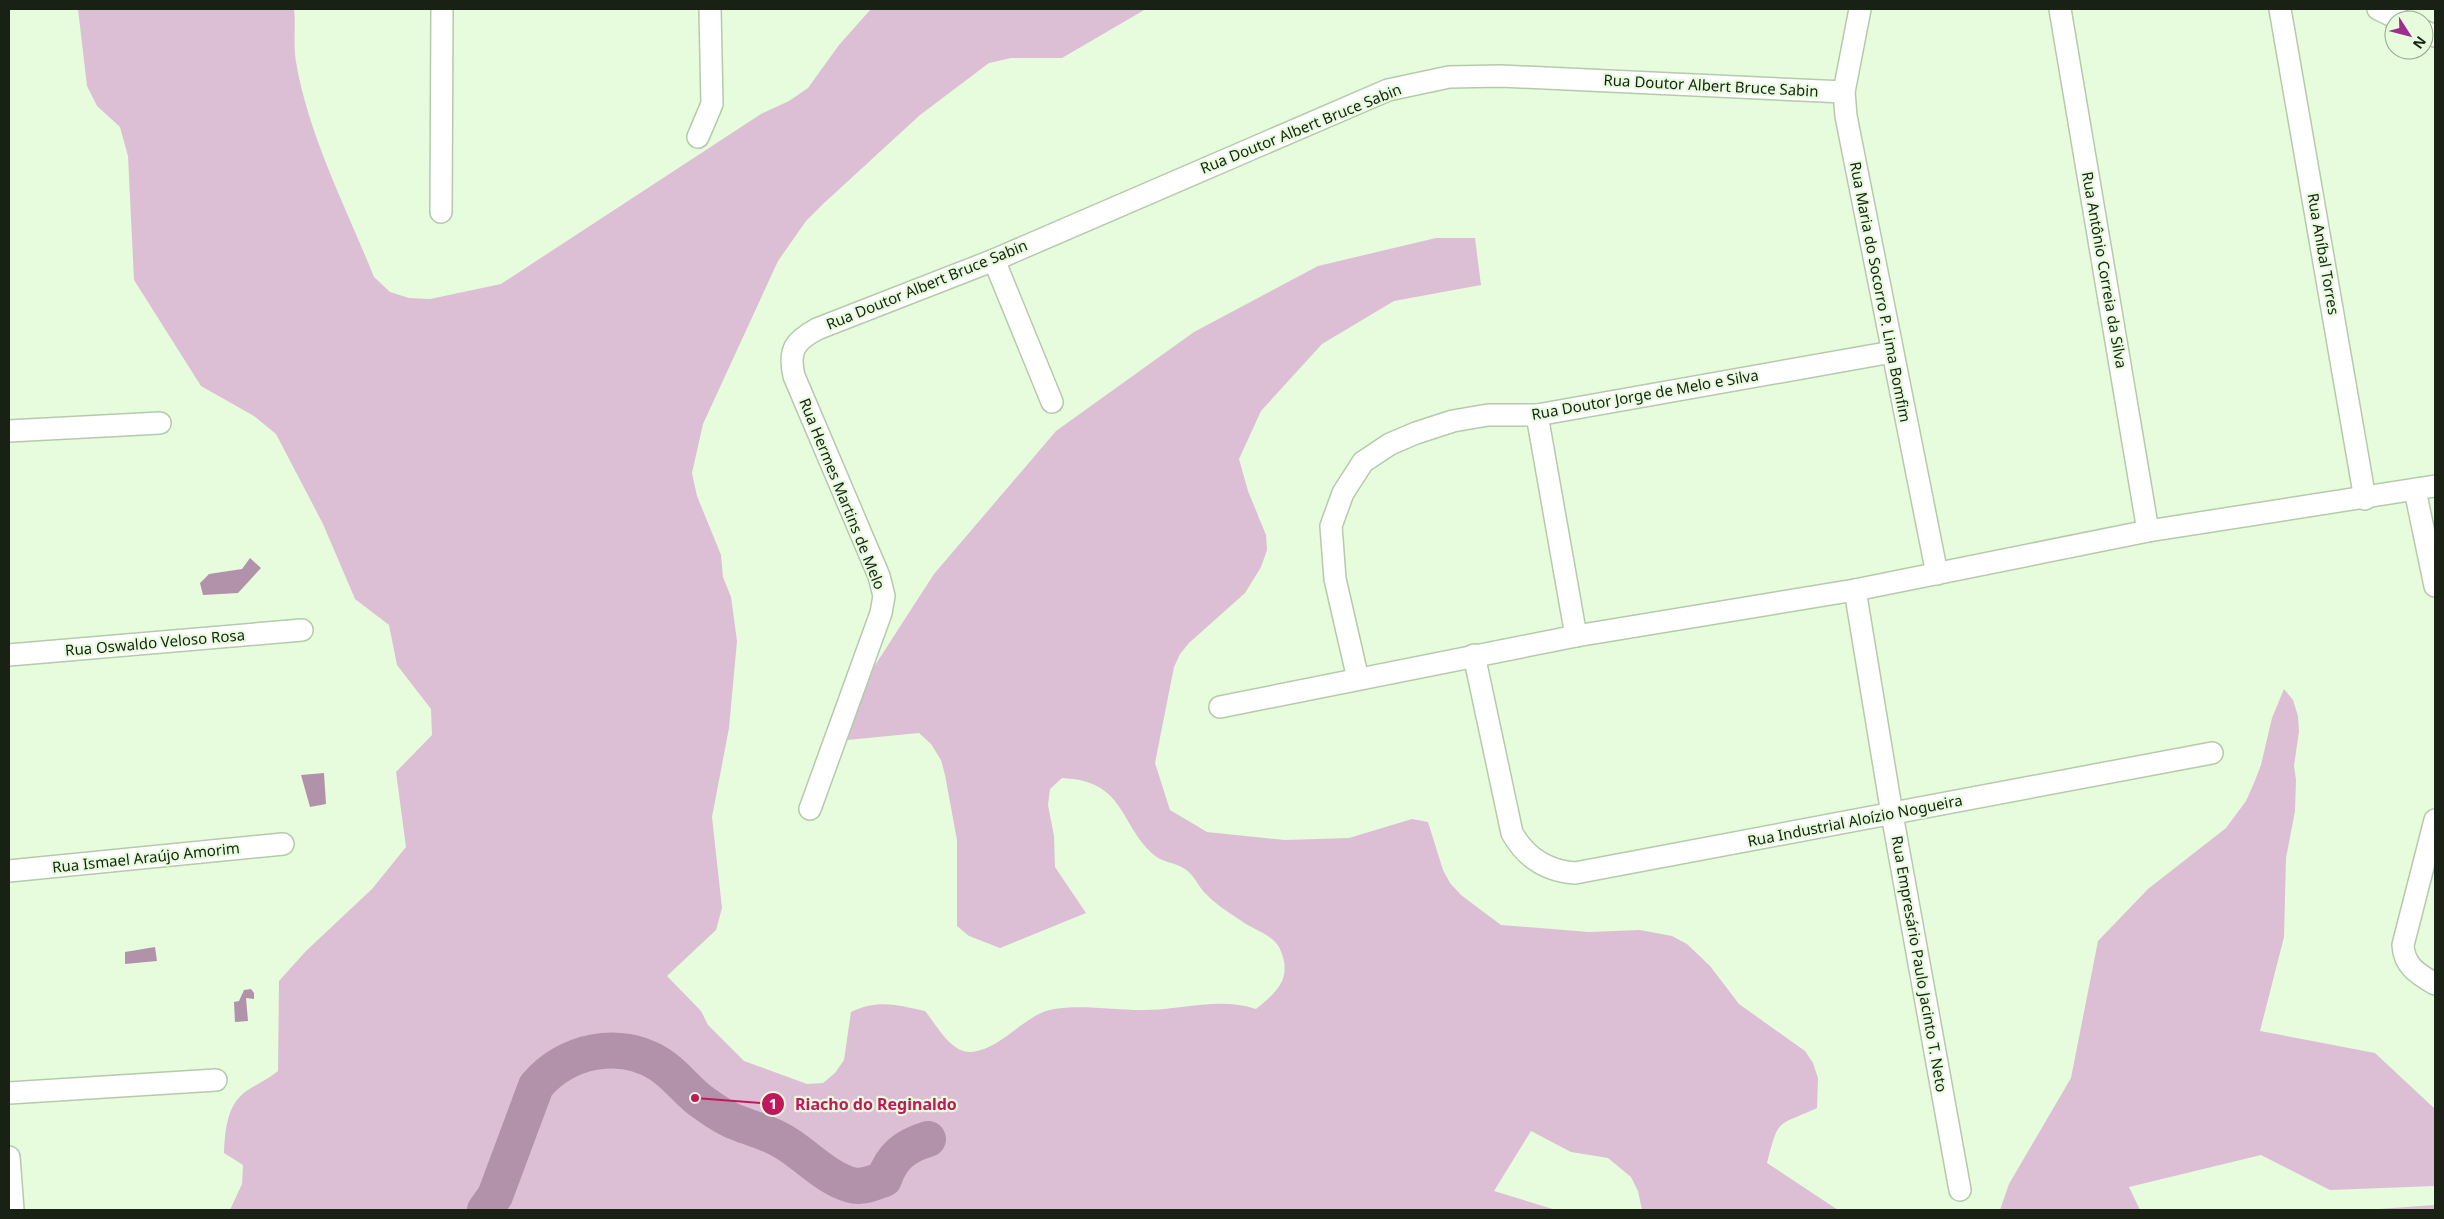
<svg xmlns="http://www.w3.org/2000/svg" width="2444" height="1219" font-family="'Noto Sans',sans-serif">
<style>
.green{fill:#dcbfd5}
.water{fill:#b192aa}
.lines{fill:none;stroke-linecap:round;stroke-linejoin:round}
.river{stroke:#b192aa;stroke-width:36}
.minor-casing{stroke:#b5caac;stroke-width:24}
.minor{stroke:#fff;stroke-width:21}
.labels{text-anchor:middle;stroke-width:4.5;stroke-linejoin:round;paint-order:stroke}
.street-label{font-size:15px;fill:#192115;stroke:#e6fcdc}
.leader{fill:none;stroke:#c2185b;stroke-width:2}
.callout-dot{fill:#c2185b;stroke:#e6fcdc;stroke-width:2}
.mark-label{font-size:15px;text-anchor:middle;font-weight:bold;fill:#fff}
.callout-label{font-size:16px;text-anchor:middle;font-weight:bold;fill:#c2185b;stroke:#e6fcdc;stroke-width:4.5;stroke-linejoin:round;paint-order:stroke}
</style>
<rect width="100%" height="100%" fill="#e6fcdc"/>
<g class="green">
<path d="M 78,9 L 294,9 C 296,26 293,44 296,62 C 309,137 346,207 374,277 L 390,292 L 409,298 L 430,299 L 501,284 L 761,114 L 789,101 L 808,88 L 839,45 L 871,9 L 1146,9 L 1062,58 L 1011,58 L 989,63 L 920,115 L 823,204 L 806,221 L 778,261 L 703,424 L 692,473 L 697,496 L 721,555 L 723,577 L 731,597 L 737,641 L 729,728 L 712,817 L 722,908 L 716,930 L 667,976 L 701,1011 L 708,1025 L 744,1061 L 807,1084 L 823,1083 L 835,1073 L 844,1060 L 851,1012 C 878,999 897,1005 925,1011 C 936,1024 951,1054 972,1052 C 998,1049 1019,1023 1041,1013 C 1064,1002 1114,1010 1140,1010 C 1178,1011 1219,996 1256,1009 C 1277,992 1293,978 1280,949 C 1274,935 1252,929 1240,920 C 1228,912 1214,903 1204,892 C 1197,884 1194,875 1185,869 C 1175,862 1163,863 1154,855 C 1118,823 1126,781 1062,778 L 1050,789 L 1048,805 L 1054,836 L 1055,867 L 1086,913 L 1000,948 L 969,936 L 957,926 L 957,840 L 945,775 L 941,760 L 931,744 L 919,733 L 847,740 L 870,673 L 934,574 L 1056,431 L 1194,332 L 1318,266 L 1436,238 L 1475,238 L 1481,285 L 1394,301 L 1322,344 L 1261,411 L 1239,459 L 1248,491 L 1266,535 L 1267,550 L 1261,567 L 1245,593 L 1189,643 L 1180,654 L 1174,667 L 1155,763 L 1170,810 L 1207,832 L 1285,840 L 1349,838 L 1412,819 L 1428,822 L 1443,870 L 1450,883 L 1461,895 L 1501,925 L 1589,932 L 1640,930 L 1672,936 L 1687,944 L 1710,966 L 1739,1004 L 1805,1051 L 1813,1063 L 1818,1078 L 1817,1108 C 1776,1127 1779,1117 1767,1163 L 1838,1210 L 1642,1210 L 1638,1191 L 1631,1177 L 1608,1158 L 1571,1152 L 1531,1131 L 1494,1191 L 1556,1210 L 230,1210 L 242,1184 L 243,1165 L 224,1153 C 225,1130 227,1103 248,1090 C 259,1083 268,1079 278,1071 L 279,981 L 306,951 L 372,889 L 406,847 L 396,772 L 432,735 L 431,709 L 397,665 L 389,625 L 355,599 L 323,524 L 276,434 L 254,416 L 201,386 L 134,280 L 128,156 L 120,127 L 97,106 L 87,86 Z"/>
<path d="M 2284,689 L 2293,700 L 2298,716 L 2299,731 L 2294,766 L 2296,780 L 2295,811 L 2286,858 L 2284,937 L 2260,1031 L 2375,1053 L 2435,1109 L 2435,1186 L 2330,1190 L 2261,1155 L 2129,1187 L 2140,1210 L 2000,1210 L 2009,1184 L 2071,1078 L 2098,941 L 2148,889 L 2226,828 L 2246,801 L 2254,783 L 2261,765 L 2272,718 Z"/>
<path d="M 2435,1205 L 2435,1210 L 2365,1210 Z"/>
</g>
<g class="water">
<path d="M 250,558 L 261,568 L 238,593 L 203,595 L 200,583 L 209,574 L 242,569 Z"/>
<path d="M 324,773 L 326,804 L 310,807 L 301,775 Z"/>
<path d="M 155,947 L 157,961 L 125,964 L 125,952 Z"/>
<path d="M 251,989 L 254,993 L 254,999 L 246,998 L 248,1021 L 235,1022 L 234,1002 L 239,1001 L 244,990 Z"/>
</g>
<g class="lines">
<path class="river" d="M 485,1210 L 495,1196 L 536,1086 C 566,1050 620,1039 659,1064 C 677,1075 688,1093 705,1104 C 716,1112 726,1119 738,1123 C 753,1129 770,1133 784,1142 C 806,1155 826,1178 851,1185 C 863,1188 873,1183 884,1179 C 892,1156 905,1146 928,1139"/>
<defs>
<g id="minor">
<path d="M 1860,9 L 1844,92 L 1846,116 L 1937,574"/>
<path d="M 2060,9 L 2148,531"/>
<path d="M 2280,9 L 2365,499"/>
<path d="M 2378,9 L 2401,20"/>
<path d="M 2424,31 L 2435,36"/>
<path d="M 698,137 L 712,104 L 710,9"/>
<path d="M 441,212 L 442,9"/>
<path d="M 994,260 L 1052,402"/>
<path d="M 1537,415 L 1576,636"/>
<path d="M 9,431 L 160,423"/>
<path d="M 2415,490 L 2435,586"/>
<path d="M 1855,590 L 1892,814 L 1960,1190"/>
<path d="M 9,655 L 302,630"/>
<path d="M 1474,655 L 1512,833 C 1526,858 1547,871 1575,873 L 2212,753"/>
<path d="M 1358,679 L 1335,579 L 1331,526 L 1343,493 L 1363,462 L 1390,444 L 1416,433 L 1453,421 L 1488,415 L 1537,415 L 1892,352"/>
<path d="M 1220,707 L 1576,636 L 1855,590 L 2148,531 L 2435,486"/>
<path d="M 810,809 L 881,613 L 884,596 L 879,576 L 794,376 C 788,350 795,341 817,329 L 994,260 L 1388,90 L 1449,77 L 1501,76 L 1844,92"/>
<path d="M 2435,820 L 2403,945 C 2404,966 2418,974 2435,984"/>
<path d="M 9,871 L 283,844"/>
<path d="M 9,1093 L 216,1080"/>
<path d="M 9,1157 L 13,1210"/>
</g>
</defs>
<use href="#minor" class="minor-casing"/>
<use href="#minor" class="minor"/>
</g>
<g class="labels">
<g class="street-label">
<text transform="translate(1711 86) rotate(3)" y="5">Rua Doutor Albert Bruce Sabin</text>
<text transform="translate(1301 129) rotate(-22)" y="5">Rua Doutor Albert Bruce Sabin</text>
<text transform="translate(2323 254) rotate(80)" y="5">Rua Aníbal Torres</text>
<text transform="translate(2104 270) rotate(80)" y="5">Rua Antônio Correia da Silva</text>
<text transform="translate(927 285) rotate(-22)" y="5">Rua Doutor Albert Bruce Sabin</text>
<text transform="translate(1880 292) rotate(79)" y="5">Rua Maria do Socorro P. Lima Bomfim</text>
<text transform="translate(1645 395) rotate(-10)" y="5">Rua Doutor Jorge de Melo e Silva</text>
<text transform="translate(842 494) rotate(68)" y="5">Rua Hermes Martins de Melo</text>
<text transform="translate(155 643) rotate(-5)" y="5">Rua Oswaldo Veloso Rosa</text>
<text transform="translate(1855 821) rotate(-11)" y="5">Rua Industrial Aloízio Nogueira</text>
<text transform="translate(146 858) rotate(-6)" y="5">Rua Ismael Araújo Amorim</text>
<text transform="translate(1919 964) rotate(80)" y="5">Rua Empresário Paulo Jacinto T. Neto</text>
</g>
</g>
<path class="leader" d="M695 1098L773 1104"/>
<g class="callout-dot">
<circle cx="695" cy="1098" r="5"/>
<circle cx="773" cy="1104" r="12"/>
</g>
<g class="mark-label">
<text x="773" y="1109">1</text>
</g>
<g class="callout-label">
<text x="876" y="1110">Riacho do Reginaldo</text>
</g>
<rect width="2444" height="1219" fill="none" stroke="#192115" stroke-width="20"/>
<g transform="translate(2409 35) rotate(126)"><circle r="24" fill="#e6fcdc" stroke="#94a48c"/>
<path d="M0-4L9 19L0 12L-9 19Z" fill="#9d2e8d"/>
<text y="-8" font-size="14" font-weight="bold" text-anchor="middle" fill="#192115">N</text>
</g>
</svg>
